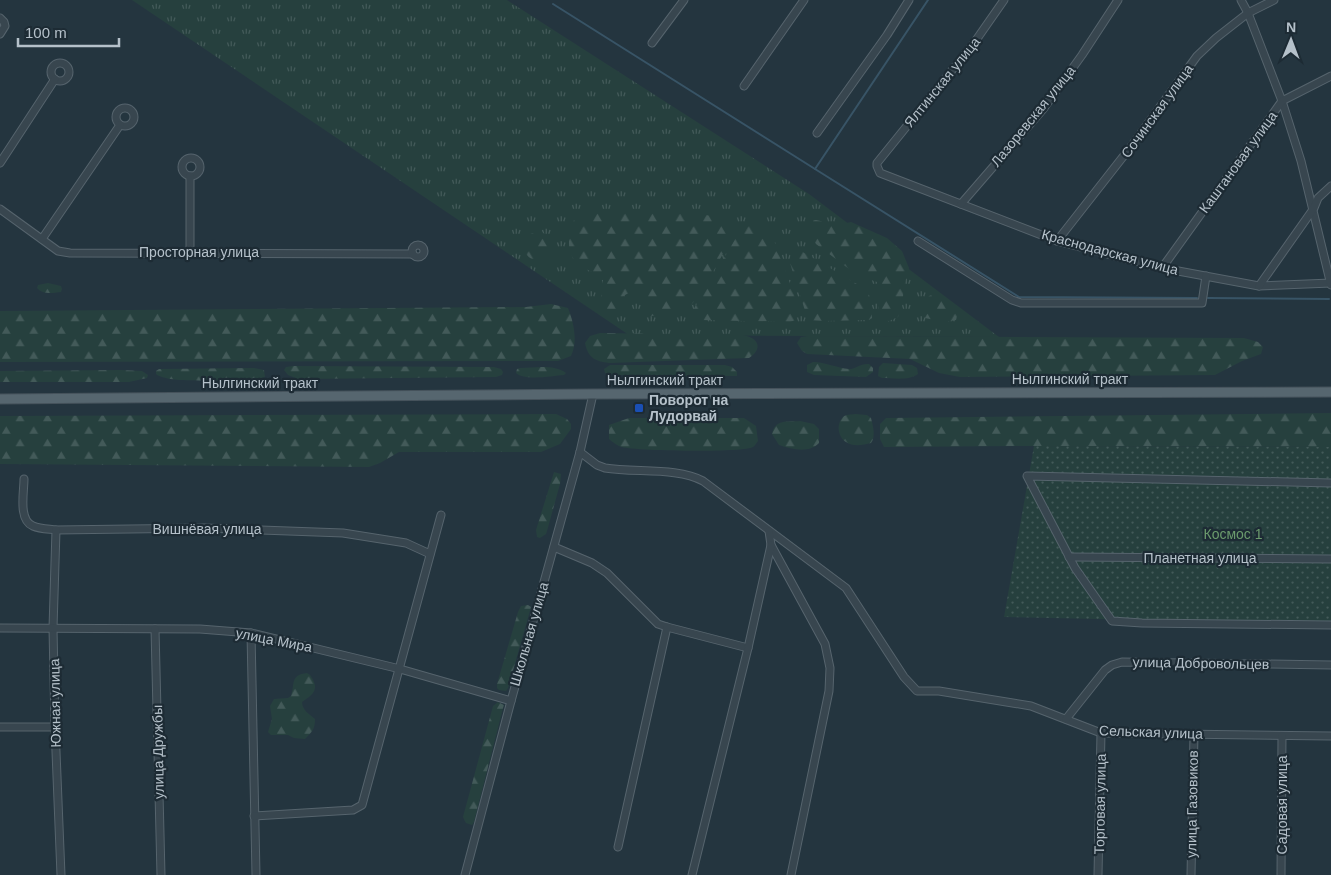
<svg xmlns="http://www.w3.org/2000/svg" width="1331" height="875" font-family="Helvetica,sans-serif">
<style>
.grass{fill:url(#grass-tufts)}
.forest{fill:url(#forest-firs)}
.garden{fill:url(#garden-dots)}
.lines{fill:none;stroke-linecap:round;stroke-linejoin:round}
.stream{stroke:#385466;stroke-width:2}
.minor-casing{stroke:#56646d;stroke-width:9}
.major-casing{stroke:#45525b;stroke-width:11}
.minor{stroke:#38464f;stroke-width:7}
.major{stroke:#56666f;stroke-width:9}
.transit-dot{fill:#1a4fb4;stroke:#1d2b34;stroke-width:2}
.labels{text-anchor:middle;stroke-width:4.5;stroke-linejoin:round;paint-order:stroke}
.street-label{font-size:14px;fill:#b5c1ca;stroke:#1d2b34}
.poi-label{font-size:14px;font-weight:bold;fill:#b5c1ca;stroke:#1d2b34;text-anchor:start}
.park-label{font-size:14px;fill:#6b9b6d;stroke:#1d2b34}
</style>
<defs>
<pattern id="grass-tufts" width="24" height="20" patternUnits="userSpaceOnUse" patternTransform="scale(1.25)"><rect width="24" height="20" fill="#26403e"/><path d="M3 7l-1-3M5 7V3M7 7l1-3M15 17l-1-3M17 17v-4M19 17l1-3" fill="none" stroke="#435a59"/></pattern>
<pattern id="forest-firs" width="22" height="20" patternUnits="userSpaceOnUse" patternTransform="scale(1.25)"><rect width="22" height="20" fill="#26403e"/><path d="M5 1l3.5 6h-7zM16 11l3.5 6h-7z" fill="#435a59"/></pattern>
<pattern id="garden-dots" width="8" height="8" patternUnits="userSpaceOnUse" patternTransform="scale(1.25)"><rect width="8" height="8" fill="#26403e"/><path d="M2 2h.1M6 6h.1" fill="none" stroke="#435a59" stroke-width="1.8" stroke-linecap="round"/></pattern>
</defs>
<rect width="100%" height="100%" fill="#24353f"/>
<path class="grass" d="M 132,0 L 507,0 L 809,194 L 999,337 L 629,335 Z"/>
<g class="forest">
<path d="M 596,213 L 673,213 L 719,216 L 732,223 L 734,230 L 732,237 C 722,254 698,306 681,313 C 672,317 659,315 650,316 L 647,304 L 640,295 C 631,292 626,292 620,300 L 623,314 C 614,317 606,315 600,307 L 603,280 C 597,272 587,271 579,265 C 565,254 568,235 574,220 Z"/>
<path d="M 816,220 L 838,225 L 851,222 L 887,238 L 902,251 L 909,268 L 904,286 L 902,307 L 898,317 L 889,321 L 878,320 L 879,289 L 877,282 L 857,275 L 816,244 L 808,231 L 809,221 Z"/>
<path d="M 750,223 C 759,224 766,227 772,235 L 798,305 L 796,320 L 790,322 L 701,320 L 694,319 L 692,312 L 743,226 Z"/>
<path d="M 541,231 C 552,241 552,243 552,258 L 546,262 C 525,259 523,256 527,235 Z"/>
<path d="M 796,248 L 867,290 L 871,300 L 872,318 L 869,320 L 825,321 L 808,320 L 790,263 C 790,257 790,251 796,248 Z"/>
<path d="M 48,283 L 61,286 L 62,289 L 61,292 C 53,293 43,295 37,288 L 38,285 Z"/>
<path d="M 932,295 C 942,299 957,301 958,313 L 956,320 L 945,322 L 925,318 C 923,309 924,304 929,296 Z"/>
<path d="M 551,304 L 568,308 C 574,323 578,342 571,356 L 558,361 L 0,362 L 0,311 L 526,307 Z"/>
<path d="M 600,333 L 743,335 C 759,338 763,349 749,358 L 609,363 C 595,361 588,358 585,343 L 590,336 Z"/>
<path d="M 808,336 L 1244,338 L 1258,342 L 1263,347 L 1261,354 L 1242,361 L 1215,375 L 960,377 L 939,373 L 910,359 L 807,354 L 802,351 L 797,343 L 801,337 Z"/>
<path d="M 813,362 C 825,362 837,368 849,369 C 856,369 861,363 869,364 L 873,368 L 873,372 L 866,377 L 814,375 L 807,372 L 807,365 Z"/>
<path d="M 883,363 L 912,365 L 917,368 L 918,374 C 909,381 893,378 882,378 L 878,376 L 879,367 Z"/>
<path d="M 610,365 L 725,365 L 732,367 L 737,372 L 737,376 L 616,375 L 605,373 L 604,369 Z"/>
<path d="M 293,366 L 494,367 L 501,369 L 503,372 L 502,375 L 496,377 L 298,379 L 288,375 L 284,370 L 286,367 Z"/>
<path d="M 254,368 L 264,370 L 265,377 L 259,379 C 240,379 168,385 156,374 L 156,371 L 159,369 Z"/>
<path d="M 520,368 C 534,368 554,364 566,373 L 564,375 C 552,376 525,381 516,373 L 517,369 Z"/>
<path d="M 121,370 L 142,371 L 148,375 L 147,378 L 129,382 L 0,382 L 0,371 Z"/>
<path d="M 1331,413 L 1331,447 L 1034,446 L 884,447 L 880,439 L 880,424 L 886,418 Z"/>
<path d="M 556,414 L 567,419 L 571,424 L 571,429 L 560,444 L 541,452 L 399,452 L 380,463 L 369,467 L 0,464 L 0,416 Z"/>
<path d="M 855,414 L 867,415 L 871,418 C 873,426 876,437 871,443 C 863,445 853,447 846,442 C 838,437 836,424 843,417 C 846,414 851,415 855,414 Z"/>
<path d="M 629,418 L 744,418 L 756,426 L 758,441 C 756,443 755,446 753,447 C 743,453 635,451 622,447 C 617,446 613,442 609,439 L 609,425 Z"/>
<path d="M 800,421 L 814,424 L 819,429 L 819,443 C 808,454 792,449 779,445 L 772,434 C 775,419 787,422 800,421 Z"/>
<path d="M 554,472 L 561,474 L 560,484 L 547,531 L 546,534 L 540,538 L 537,537 L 536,530 Z"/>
<path d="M 528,605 L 531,607 L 508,688 L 506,691 L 499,690 L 497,688 L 497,684 L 518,612 L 521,606 Z"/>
<path d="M 307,673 L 310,675 C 320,689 314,694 302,702 C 302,710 309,714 315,719 C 315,729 312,732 305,739 L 294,738 L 288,735 L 271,735 L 268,732 L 272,719 L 270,706 L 274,699 L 288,698 L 291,696 C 295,684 290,675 307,673 Z"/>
<path d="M 498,702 L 504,705 L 503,708 L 474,822 L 472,825 L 466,823 L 463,817 L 493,706 Z"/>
</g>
<path class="garden" d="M 1034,446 L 1331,447 L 1331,624 L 1004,617 Z"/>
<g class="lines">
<g class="stream">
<path d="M 553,4 L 815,169 L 928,0"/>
<path d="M 815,169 L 1019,297 L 1197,298"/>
<path d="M 1208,298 L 1329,299"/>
</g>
<defs>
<g id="minor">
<path d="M 1004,0 L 974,43 L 877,163 L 877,166 L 880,173 L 1057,241 L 1162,268 L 1259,286 L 1331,283"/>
<path d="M 1241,0 L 1248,13 L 1282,101 L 1301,161 L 1331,285"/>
<path d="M 0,18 L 4,22 L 5,26 L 0,34"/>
<path d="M 652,43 L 684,0"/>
<circle cx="60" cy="72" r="9"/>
<path d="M 744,86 L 804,0"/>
<circle cx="125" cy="117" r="9"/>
<path d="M 817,133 L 887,35 L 909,0"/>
<circle cx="191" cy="167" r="9"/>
<path d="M 0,163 L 55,79"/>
<path d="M 190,176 L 190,252"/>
<path d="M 961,204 L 1044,108 L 1082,55 L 1118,0"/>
<path d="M 0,209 L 58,251 L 70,253 L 413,254"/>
<path d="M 42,239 L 120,125"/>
<path d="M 918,241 L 1012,300 L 1021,303 L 1202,303 L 1206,276"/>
<path d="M 1057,241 L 1133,144 L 1197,56 L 1216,38 L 1248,13 L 1274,0"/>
<circle cx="418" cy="251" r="6"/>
<path d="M 1162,268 L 1282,101 L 1331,76"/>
<path d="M 1259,286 L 1314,208 L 1318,198 L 1331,186"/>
<path d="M 580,452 L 597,465 L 605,468 C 635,473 678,467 703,481 L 846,588 L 904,677 L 917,691 L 939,691 L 1031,706 L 1101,733 L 1331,736"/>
<path d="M 24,479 C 24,492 18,520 33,526 C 40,529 49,529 56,530 L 204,528 L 343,533 L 406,543 L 430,554"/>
<path d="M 1331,483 L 1027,476 L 1075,568 L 1112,621 L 1142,623 L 1331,625"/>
<path d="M 56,530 L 53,628 L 55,727 L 61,875"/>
<path d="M 769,531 L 771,545 L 825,644 L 830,668 L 829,691 L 791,875"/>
<path d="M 554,547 L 592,563 L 607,573 L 658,624 L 667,627 L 748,648"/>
<path d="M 1069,557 L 1331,559"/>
<path d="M 0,628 L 200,629 L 251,633 L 400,669 L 511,701"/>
<path d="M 155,629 L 161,875"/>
<path d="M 251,633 L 256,875"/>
<path d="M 1066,719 L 1105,670 L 1112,665 L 1122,662 L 1331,665"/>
<path d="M 0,727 L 55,727"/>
<path d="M 254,816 L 353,810 L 362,805 L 441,515"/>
<path d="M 618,847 L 667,627"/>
<path d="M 465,875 L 511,701 L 580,452 L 593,394"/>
<path d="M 692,875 L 748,648 L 771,545"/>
<path d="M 1098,875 L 1101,733"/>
<path d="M 1191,875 L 1194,734"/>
<path d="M 1281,875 L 1282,736"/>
</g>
<path id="major" d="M 0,399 L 593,394 L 1331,392"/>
</defs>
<use href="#minor" class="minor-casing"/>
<use href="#major" class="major-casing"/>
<use href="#minor" class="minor"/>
<use href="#major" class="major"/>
</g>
<rect class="transit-dot" x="634" y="403" width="10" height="10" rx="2.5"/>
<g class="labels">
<g class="street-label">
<text transform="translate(942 82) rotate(-51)" y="5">Ялтинская улица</text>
<text transform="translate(1157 111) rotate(-54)" y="5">Сочинская улица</text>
<text transform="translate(1033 116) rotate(-51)" y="5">Лазоревская улица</text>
<text transform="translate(1238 162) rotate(-54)" y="5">Каштановая улица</text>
<text x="199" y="257">Просторная улица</text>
<text transform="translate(1110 252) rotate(15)" y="5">Краснодарская улица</text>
<text x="1070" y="384">Нылгинский тракт</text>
<text x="665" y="385">Нылгинский тракт</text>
<text x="260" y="388">Нылгинский тракт</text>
<text x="207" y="534">Вишнёвая улица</text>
<text x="1200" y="563">Планетная улица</text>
<text transform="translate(529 634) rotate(-74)" y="5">Школьная улица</text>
<text transform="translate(274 640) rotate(11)" y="5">улица Мира</text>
<text transform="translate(1201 663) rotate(1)" y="5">улица Добровольцев</text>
<text transform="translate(55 703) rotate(-91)" y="5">Южная улица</text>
<text transform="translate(1151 732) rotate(2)" y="5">Сельская улица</text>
<text transform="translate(158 752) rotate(-91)" y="5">улица Дружбы</text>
<text transform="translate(1100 804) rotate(-89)" y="5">Торговая улица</text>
<text transform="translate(1192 804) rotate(-89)" y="5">улица Газовиков</text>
<text transform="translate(1282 805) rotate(-90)" y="5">Садовая улица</text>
</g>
<g class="poi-label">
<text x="649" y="405">Поворот на<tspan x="649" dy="16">Лудорвай</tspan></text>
</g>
<g class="park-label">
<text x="1233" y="539">Космос 1</text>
</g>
</g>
<g transform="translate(1291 40) rotate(1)" stroke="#1d2b34" stroke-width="4" paint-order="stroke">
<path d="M0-4L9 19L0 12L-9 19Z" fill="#b5c1ca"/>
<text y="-8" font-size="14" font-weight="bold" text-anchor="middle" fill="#b5c1ca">N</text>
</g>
<path d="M18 38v8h101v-8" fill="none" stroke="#b5c1ca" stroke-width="2.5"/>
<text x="25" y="38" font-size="15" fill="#b5c1ca" stroke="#1d2b34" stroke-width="4" paint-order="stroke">100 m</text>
</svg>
